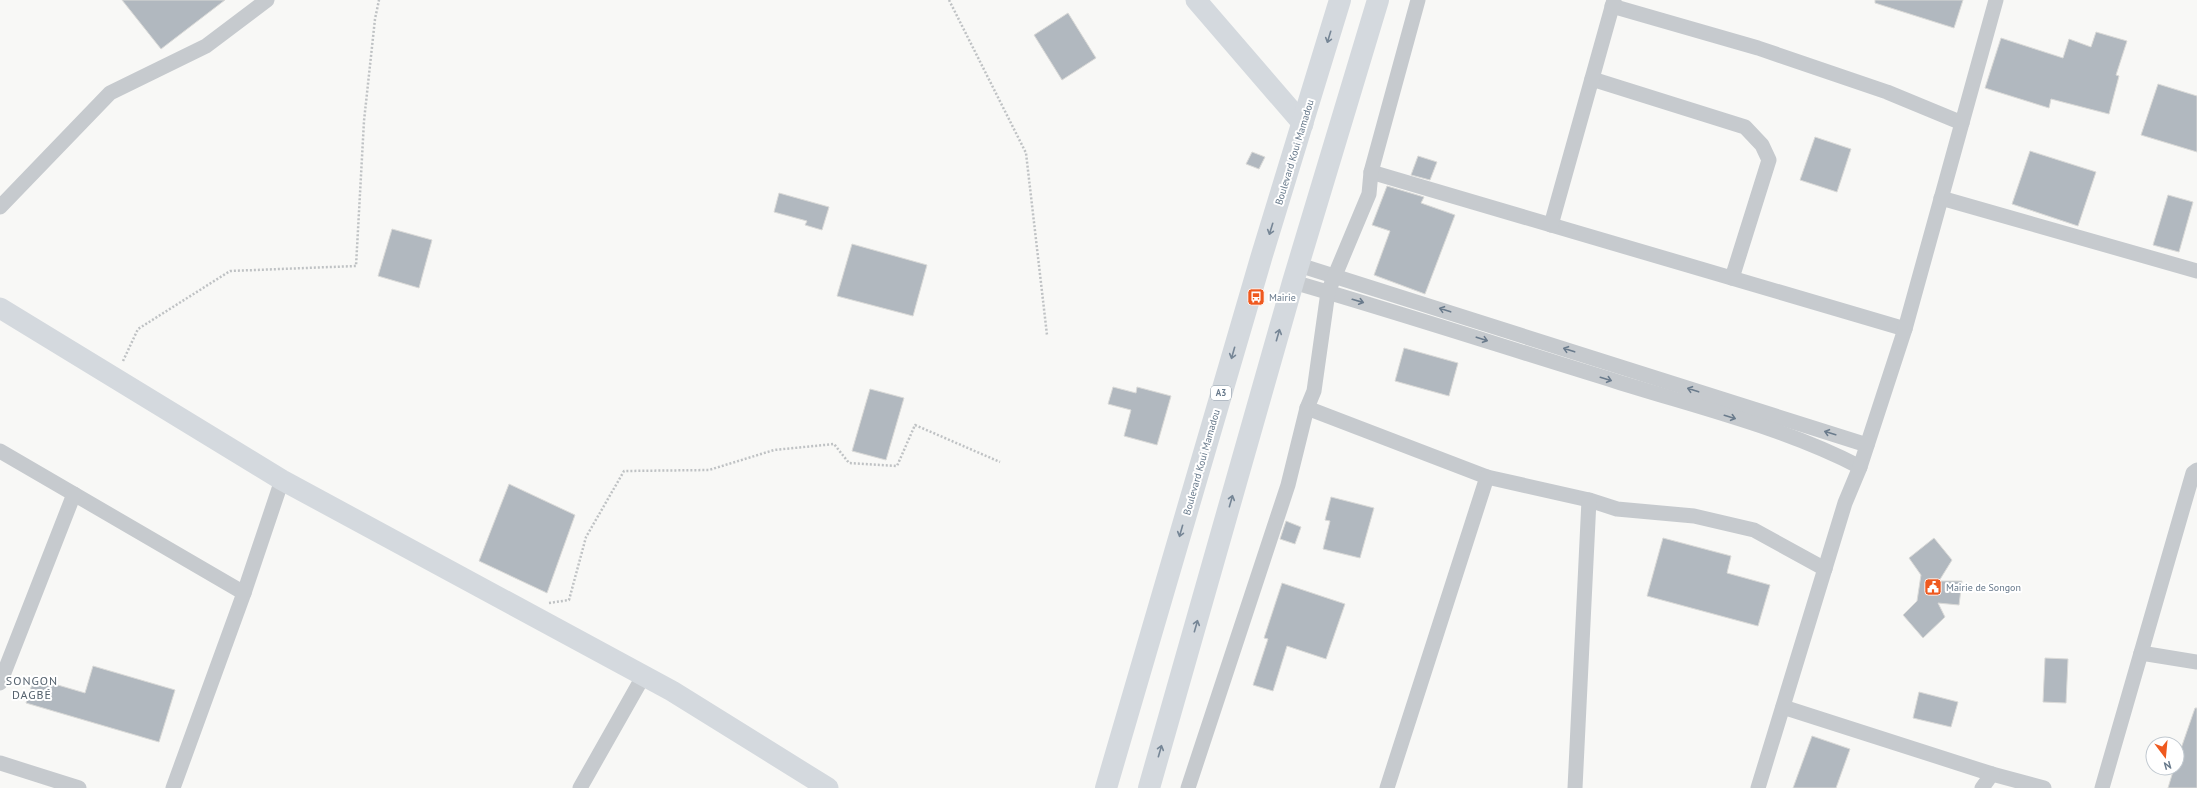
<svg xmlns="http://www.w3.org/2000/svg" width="2197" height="788" font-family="'PT Sans',sans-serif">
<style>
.building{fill:#b1b8bf;stroke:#dadad8}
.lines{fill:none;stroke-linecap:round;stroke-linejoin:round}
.path{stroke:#bfc2c4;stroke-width:2.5;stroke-dasharray:2 2;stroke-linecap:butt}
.street{stroke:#c6cace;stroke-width:15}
.secondary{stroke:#d4d9de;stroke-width:21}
.primary{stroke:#d4d9de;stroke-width:22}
.oneway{stroke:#768696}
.oneway2{stroke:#6a7b8c}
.labels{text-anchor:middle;stroke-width:4;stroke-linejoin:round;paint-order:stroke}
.shield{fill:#fff;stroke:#93a0ac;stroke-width:1}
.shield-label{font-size:9px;font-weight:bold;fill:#657789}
.street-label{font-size:10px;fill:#657789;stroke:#fff}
.poi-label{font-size:10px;fill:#657789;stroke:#fff;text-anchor:start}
.quarter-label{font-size:12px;letter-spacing:1px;fill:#54616d;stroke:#fff}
</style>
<rect width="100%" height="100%" fill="#f8f8f6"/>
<g class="building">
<path d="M 122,0 L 225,0 L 161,49 Z"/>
<path d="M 1875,0 L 1963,0 L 1954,28 L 1875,3 Z"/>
<path d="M 1068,13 L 1096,58 L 1062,80 L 1034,35 Z"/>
<path d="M 2096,32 L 2127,41 L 2116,75 L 2119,76 L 2109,114 L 2051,99 L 2049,108 L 1985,88 L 2001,38 L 2063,58 L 2069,39 L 2091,47 Z"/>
<path d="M 2158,84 L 2197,96 L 2197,152 L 2141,135 Z"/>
<path d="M 1815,137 L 1851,149 L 1837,192 L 1800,180 Z"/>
<path d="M 2030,151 L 2096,172 L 2078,226 L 2012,204 Z"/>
<path d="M 1252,152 L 1265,157 L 1259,169 L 1246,164 Z"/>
<path d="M 1418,156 L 1437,162 L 1430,180 L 1411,175 Z"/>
<path d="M 1387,186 L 1424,197 L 1421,203 L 1455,215 L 1425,294 L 1374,275 L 1390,231 L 1372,225 Z"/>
<path d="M 779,193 L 829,207 L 822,230 L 805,225 L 807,221 L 774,212 Z"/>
<path d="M 2168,195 L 2193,202 L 2179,252 L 2153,245 Z"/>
<path d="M 392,229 L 432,240 L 419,288 L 378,276 Z"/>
<path d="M 852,244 L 927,265 L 913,316 L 837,296 Z"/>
<path d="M 1404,348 L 1458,363 L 1449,396 L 1395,381 Z"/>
<path d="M 1113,387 L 1136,393 L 1137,387 L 1171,396 L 1157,445 L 1124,436 L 1131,410 L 1108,404 Z"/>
<path d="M 870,389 L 904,398 L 886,460 L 852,451 Z"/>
<path d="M 509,484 L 575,515 L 547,593 L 479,561 Z"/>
<path d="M 1331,497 L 1374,508 L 1360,558 L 1323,549 L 1330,521 L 1325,520 Z"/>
<path d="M 1286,521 L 1301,527 L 1295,544 L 1280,539 Z"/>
<path d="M 1663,538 L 1731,556 L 1727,573 L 1770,585 L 1758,626 L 1647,596 Z"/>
<path d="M 1934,538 L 1952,560 L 1939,581 L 1962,581 L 1959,605 L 1938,603 L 1945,617 L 1923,638 L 1903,615 L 1917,601 L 1921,575 L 1909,558 Z"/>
<path d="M 1282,583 L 1345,604 L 1326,659 L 1287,646 L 1273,691 L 1253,685 L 1268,639 L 1264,638 Z"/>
<path d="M 2045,658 L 2068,659 L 2066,703 L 2043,702 Z"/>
<path d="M 93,666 L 175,690 L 159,742 L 26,703 L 34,678 L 85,693 Z"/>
<path d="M 1919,692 L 1958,702 L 1951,727 L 1913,718 Z"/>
<path d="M 2195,708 L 2197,708 L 2197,788 L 2168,788 L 2174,768 L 2177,768 L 2177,760 Z"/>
<path d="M 1812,736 L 1850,749 L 1836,788 L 1793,788 Z"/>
</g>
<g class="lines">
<g class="path">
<path d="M 949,0 L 1026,153 L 1047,335"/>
<path d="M 123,361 L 138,329 L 230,271 L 356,266 L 364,121 L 375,19 L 379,0"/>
<path d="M 549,603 L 569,600 L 586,537 L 624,471 L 709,470 L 774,450 L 834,444 L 849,463 L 897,466 L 915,425 L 1000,462"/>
</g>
<g class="street">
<path d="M 1612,6 L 1758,48 L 1887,92 L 1962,123"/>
<path d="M 1592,79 L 1745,127 L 1762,145 L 1769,160 L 1732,278"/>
<path d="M 1371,172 L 1905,329"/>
<path d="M 1941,198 L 2197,271"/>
<path d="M 0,207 L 110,93 L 206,46 L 267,0"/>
<path d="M 1551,225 L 1614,0"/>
<path d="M 1299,265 L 1867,445"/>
<path d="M 1293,282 C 1401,313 1507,348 1615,381 C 1697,407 1783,427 1860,467"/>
<path d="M 1307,408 L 1487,477 L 1589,500 L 1617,509 L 1694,516 L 1754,530 L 1825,569"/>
<path d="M 0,451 L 244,593"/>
<path d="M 2141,653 L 2197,662"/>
<path d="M 0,683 L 74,494"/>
<path d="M 1783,707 L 1992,774 L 2044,788"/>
<path d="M 0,763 L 79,788"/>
<path d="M 173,788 L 244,593 L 282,480"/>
<path d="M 580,788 L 644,675"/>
<path d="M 1188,788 L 1288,485 L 1307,408 L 1314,391 L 1328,292 L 1369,194 L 1371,172 L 1418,0"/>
<path d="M 1387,788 L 1487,477"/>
<path d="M 1575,788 L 1589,500"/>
<path d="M 1758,788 L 1845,503 L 1860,467 L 1905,329 L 1996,0"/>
<path d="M 1982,788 L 1992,774"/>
<path d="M 2102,788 L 2193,473 L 2197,470"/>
</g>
<g class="secondary">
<path d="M 1196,0 L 1303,124"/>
<path d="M 0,308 L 282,480 L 672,691 L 828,788"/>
</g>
<g class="primary">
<path d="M 1106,788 L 1262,255 L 1340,0"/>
<path d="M 1149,788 L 1293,282 L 1378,0"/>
</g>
</g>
<defs><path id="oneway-shaft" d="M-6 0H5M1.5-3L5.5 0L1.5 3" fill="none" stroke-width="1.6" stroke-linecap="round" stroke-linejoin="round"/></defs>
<g class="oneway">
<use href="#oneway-shaft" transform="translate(1329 37) rotate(107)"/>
<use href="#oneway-shaft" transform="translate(1271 229) rotate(107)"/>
<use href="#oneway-shaft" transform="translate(1278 335) rotate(-74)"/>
<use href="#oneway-shaft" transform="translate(1233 353) rotate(106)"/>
<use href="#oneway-shaft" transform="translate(1231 501) rotate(-74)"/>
<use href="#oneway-shaft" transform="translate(1181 531) rotate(106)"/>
<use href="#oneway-shaft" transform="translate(1196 626) rotate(-74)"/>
<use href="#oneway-shaft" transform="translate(1160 751) rotate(-74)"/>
</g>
<g class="oneway2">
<use href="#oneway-shaft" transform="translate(1358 301) rotate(16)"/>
<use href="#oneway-shaft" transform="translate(1445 310) rotate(-162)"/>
<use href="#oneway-shaft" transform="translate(1482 339) rotate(18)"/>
<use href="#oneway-shaft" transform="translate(1569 350) rotate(-162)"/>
<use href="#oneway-shaft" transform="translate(1606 379) rotate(17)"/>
<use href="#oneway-shaft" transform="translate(1693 390) rotate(-162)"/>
<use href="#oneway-shaft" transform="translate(1730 417) rotate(17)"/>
<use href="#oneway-shaft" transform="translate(1830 433) rotate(-163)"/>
</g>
<defs>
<symbol id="bus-square" viewBox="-11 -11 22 22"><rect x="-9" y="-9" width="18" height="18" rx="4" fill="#ef591f" stroke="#fff"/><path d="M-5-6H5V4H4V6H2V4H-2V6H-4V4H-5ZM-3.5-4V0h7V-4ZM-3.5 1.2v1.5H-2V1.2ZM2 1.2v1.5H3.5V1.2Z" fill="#fff"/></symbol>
<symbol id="civic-square" viewBox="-11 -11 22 22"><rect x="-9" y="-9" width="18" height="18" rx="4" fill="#ef591f" stroke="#fff"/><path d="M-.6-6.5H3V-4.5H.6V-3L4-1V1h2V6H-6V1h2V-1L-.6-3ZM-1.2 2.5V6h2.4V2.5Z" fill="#fff"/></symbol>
</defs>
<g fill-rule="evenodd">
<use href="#bus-square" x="1246" y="287" width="20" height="20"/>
<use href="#civic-square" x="1923" y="577" width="20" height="20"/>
</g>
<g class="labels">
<rect class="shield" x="1211" y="386" width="20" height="14" rx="3"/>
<g class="shield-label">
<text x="1221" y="396">A3</text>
</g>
<g class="street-label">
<text transform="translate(1294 152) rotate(-73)" y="4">Boulevard Koui Mamadou</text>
<text transform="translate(1201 462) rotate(-74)" y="4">Boulevard Koui Mamadou</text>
</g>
<g class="poi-label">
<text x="1269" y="301">Mairie</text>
<text x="1946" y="591">Mairie de Songon</text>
</g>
<g class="quarter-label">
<text x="32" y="685">SONGON<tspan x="32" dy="14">DAGBÉ</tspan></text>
</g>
</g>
<g transform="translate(2165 756) rotate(164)"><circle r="19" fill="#ffffff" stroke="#c1c9d0"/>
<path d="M0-3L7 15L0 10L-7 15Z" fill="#ef591f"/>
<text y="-6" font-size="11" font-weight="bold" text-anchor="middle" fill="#657789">N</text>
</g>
</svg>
